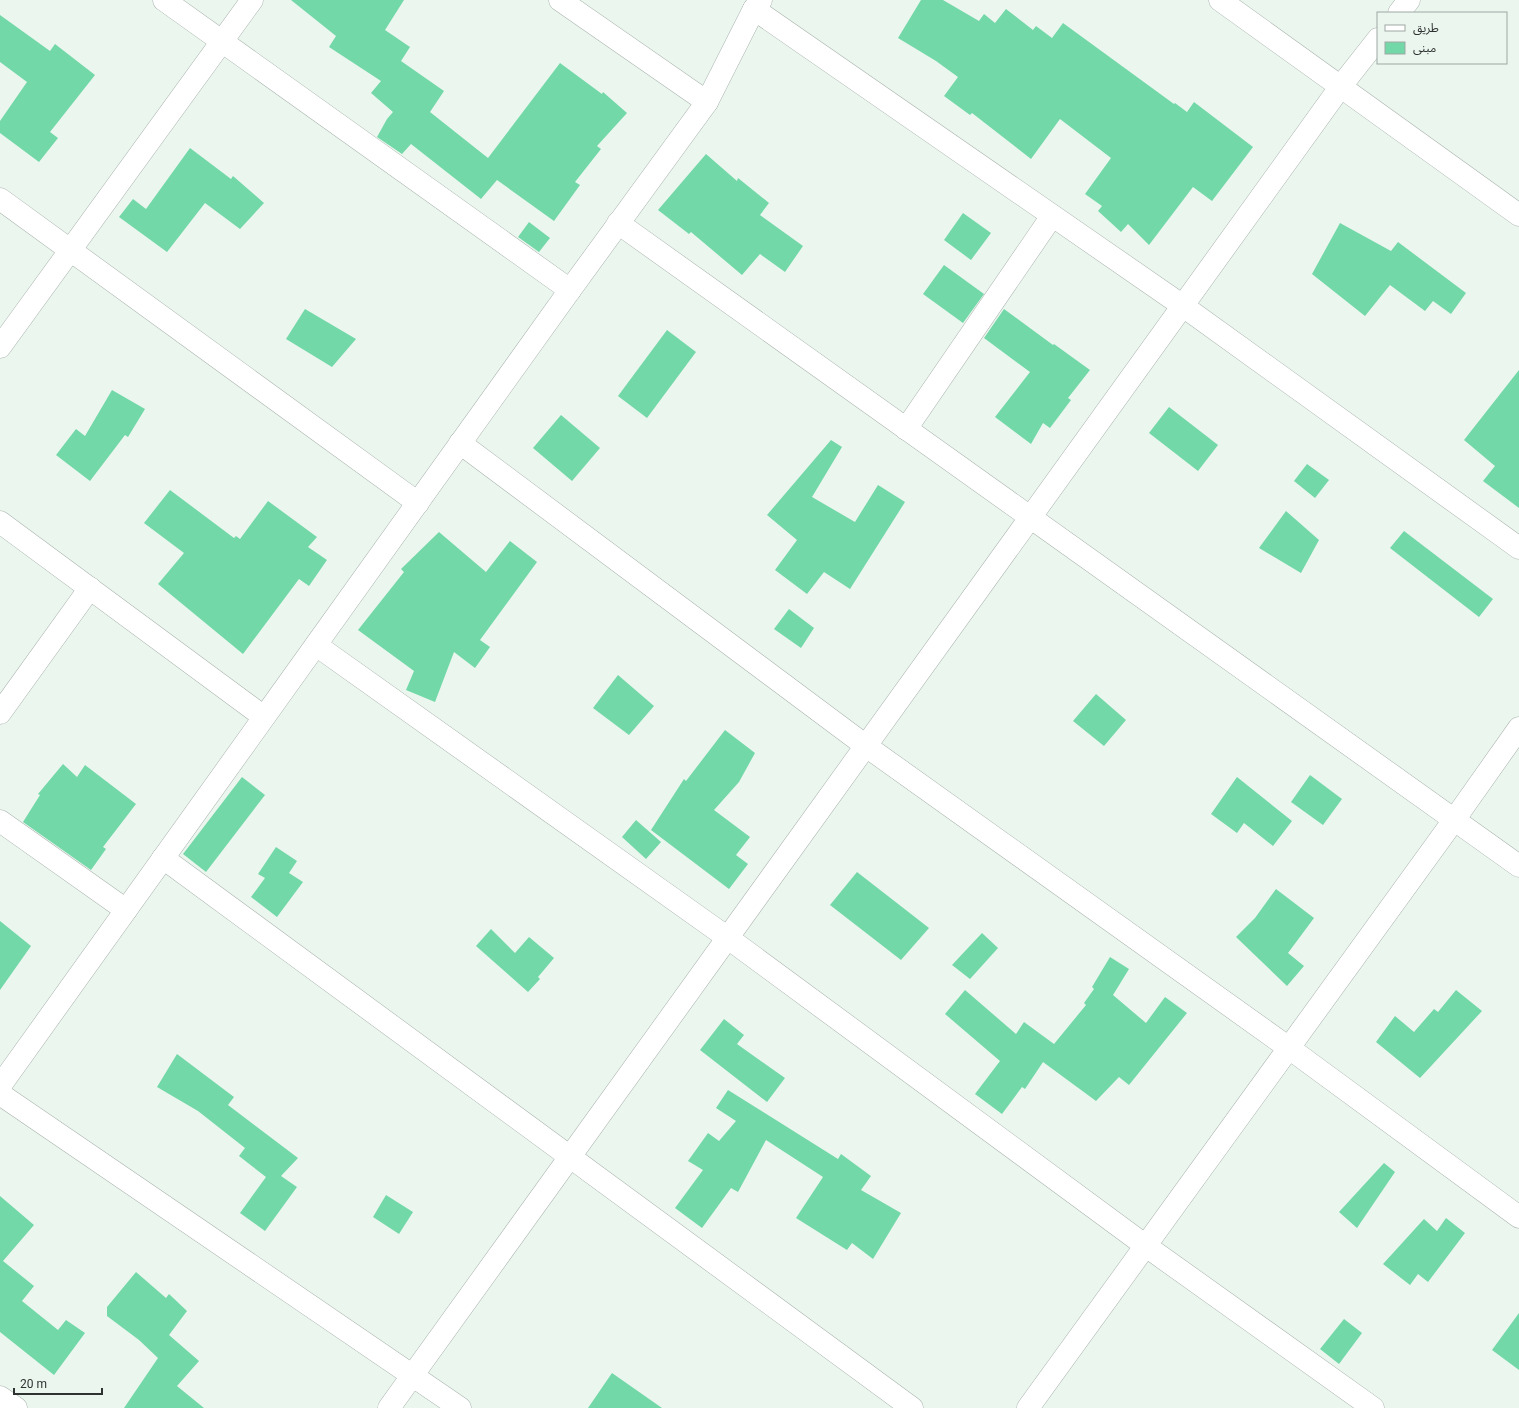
<svg xmlns="http://www.w3.org/2000/svg" width="1519" height="1408" font-family="Roboto,'Noto Sans Arabic',sans-serif">
<style>
.building{fill:#73d8a8}
.lines{fill:none;stroke-linecap:round;stroke-linejoin:round}
.street-casing{stroke:#abb5af;stroke-width:23}
.street{stroke:#fff;stroke-width:22}
</style>
<rect width="100%" height="100%" fill="#ebf6ef"/>
<g class="building">
<path d="M 291,0 L 404,0 L 385,30 L 410,47 L 401,61 L 444,91 L 430,112 L 488,158 L 560,63 L 602,94 L 603,92 L 627,113 L 597,146 L 601,149 L 575,182 L 580,185 L 554,221 L 497,180 L 481,199 L 411,144 L 402,154 L 377,137 L 387,119 L 393,112 L 371,93 L 381,81 L 329,47 L 336,36 Z"/>
<path d="M 921,0 L 943,0 L 979,21 L 984,14 L 995,23 L 1006,9 L 1033,30 L 1036,26 L 1052,38 L 1063,23 L 1174,104 L 1175,103 L 1187,112 L 1194,102 L 1253,147 L 1212,201 L 1193,187 L 1149,245 L 1128,224 L 1121,232 L 1098,211 L 1102,206 L 1085,194 L 1111,158 L 1060,119 L 1031,159 L 972,113 L 970,115 L 944,96 L 958,77 L 936,61 L 898,38 Z"/>
<path d="M 0,15 L 50,51 L 55,44 L 95,75 L 50,132 L 58,138 L 39,162 L 0,133 L 0,121 L 27,82 L 0,62 Z"/>
<path d="M 190,148 L 231,179 L 233,176 L 264,203 L 240,229 L 205,203 L 167,252 L 119,217 L 133,199 L 146,209 Z"/>
<path d="M 706,154 L 737,181 L 738,178 L 769,203 L 760,215 L 803,246 L 785,272 L 760,254 L 742,275 L 691,232 L 689,234 L 658,210 Z"/>
<path d="M 963,213 L 991,233 L 971,260 L 944,240 Z"/>
<path d="M 529,222 L 550,238 L 539,252 L 518,237 Z"/>
<path d="M 1340,223 L 1391,251 L 1398,242 L 1466,293 L 1451,314 L 1433,301 L 1425,311 L 1390,285 L 1365,316 L 1312,274 Z"/>
<path d="M 944,265 L 984,294 L 963,323 L 923,294 Z"/>
<path d="M 305,309 L 356,339 L 332,367 L 286,339 Z"/>
<path d="M 1004,309 L 1053,345 L 1054,344 L 1090,370 L 1068,398 L 1071,400 L 1050,428 L 1043,423 L 1031,444 L 995,417 L 1030,372 L 984,338 Z"/>
<path d="M 667,330 L 696,352 L 647,418 L 618,396 Z"/>
<path d="M 1519,370 L 1519,508 L 1483,481 L 1495,466 L 1464,440 Z"/>
<path d="M 112,390 L 145,409 L 128,437 L 125,435 L 90,481 L 56,455 L 76,429 L 85,436 Z"/>
<path d="M 1169,407 L 1218,445 L 1198,471 L 1149,433 Z"/>
<path d="M 561,415 L 600,448 L 572,481 L 533,448 Z"/>
<path d="M 831,440 L 842,447 L 812,497 L 855,522 L 878,485 L 905,502 L 850,589 L 824,572 L 807,594 L 775,570 L 797,540 L 767,515 Z"/>
<path d="M 1307,464 L 1329,480 L 1315,498 L 1294,481 Z"/>
<path d="M 170,490 L 234,538 L 236,536 L 240,539 L 268,501 L 317,537 L 308,547 L 327,560 L 309,586 L 299,579 L 243,654 L 158,584 L 184,553 L 144,523 Z"/>
<path d="M 1286,511 L 1319,540 L 1301,573 L 1259,548 Z"/>
<path d="M 1404,531 L 1493,599 L 1479,617 L 1390,548 Z"/>
<path d="M 439,532 L 486,572 L 510,541 L 537,562 L 480,640 L 490,647 L 475,668 L 454,652 L 435,702 L 406,690 L 414,671 L 358,630 L 404,572 L 401,569 Z"/>
<path d="M 789,609 L 814,628 L 801,648 L 774,629 Z"/>
<path d="M 618,675 L 654,706 L 629,735 L 593,708 Z"/>
<path d="M 1096,694 L 1126,720 L 1104,746 L 1073,721 Z"/>
<path d="M 725,730 L 755,753 L 739,782 L 714,810 L 750,837 L 736,855 L 748,864 L 729,889 L 651,830 L 684,779 L 686,781 Z"/>
<path d="M 63,764 L 77,777 L 85,765 L 136,804 L 103,847 L 106,849 L 91,870 L 23,822 L 40,795 L 38,794 Z"/>
<path d="M 1310,775 L 1342,799 L 1323,825 L 1291,802 Z"/>
<path d="M 242,777 L 265,795 L 206,872 L 183,854 Z"/>
<path d="M 1237,777 L 1292,821 L 1273,846 L 1244,823 L 1237,833 L 1211,814 Z"/>
<path d="M 636,820 L 661,842 L 646,859 L 622,837 Z"/>
<path d="M 276,847 L 297,861 L 289,873 L 303,882 L 277,917 L 251,897 L 265,878 L 258,874 Z"/>
<path d="M 857,872 L 929,928 L 901,960 L 830,905 Z"/>
<path d="M 1276,889 L 1314,918 L 1288,953 L 1304,966 L 1287,986 L 1236,937 L 1255,918 Z"/>
<path d="M 0,921 L 31,946 L 0,990 Z"/>
<path d="M 491,929 L 515,953 L 529,937 L 554,958 L 538,977 L 540,979 L 528,992 L 476,946 Z"/>
<path d="M 982,933 L 998,948 L 970,979 L 952,965 Z"/>
<path d="M 1110,957 L 1129,969 L 1113,995 L 1146,1023 L 1165,997 L 1187,1013 L 1129,1085 L 1119,1077 L 1096,1101 L 1043,1062 L 1025,1089 L 1022,1087 L 1002,1114 L 975,1094 L 1000,1061 L 945,1014 L 965,990 L 1016,1034 L 1024,1022 L 1054,1044 L 1086,1005 L 1084,1003 L 1094,989 L 1092,987 Z"/>
<path d="M 1456,990 L 1482,1011 L 1420,1078 L 1376,1042 L 1395,1016 L 1414,1032 L 1434,1009 L 1438,1012 Z"/>
<path d="M 724,1019 L 744,1035 L 737,1044 L 785,1078 L 767,1102 L 700,1050 Z"/>
<path d="M 177,1054 L 234,1097 L 228,1105 L 298,1158 L 281,1176 L 297,1187 L 265,1231 L 240,1213 L 266,1177 L 239,1156 L 245,1148 L 198,1111 L 157,1087 Z"/>
<path d="M 728,1090 L 838,1159 L 841,1154 L 871,1176 L 861,1190 L 901,1213 L 873,1259 L 852,1243 L 847,1250 L 796,1218 L 823,1177 L 766,1140 L 738,1192 L 731,1188 L 702,1228 L 675,1208 L 703,1170 L 688,1161 L 708,1133 L 719,1141 L 736,1121 L 716,1108 Z"/>
<path d="M 1384,1163 L 1395,1172 L 1357,1228 L 1339,1212 Z"/>
<path d="M 386,1195 L 413,1212 L 399,1234 L 373,1217 Z"/>
<path d="M 0,1196 L 34,1225 L 3,1261 L 34,1286 L 22,1301 L 58,1330 L 66,1320 L 85,1333 L 54,1375 L 0,1332 Z"/>
<path d="M 1446,1218 L 1465,1233 L 1428,1282 L 1418,1274 L 1410,1285 L 1383,1264 L 1424,1219 L 1437,1231 Z"/>
<path d="M 136,1272 L 166,1298 L 169,1294 L 187,1311 L 169,1335 L 199,1361 L 177,1386 L 204,1408 L 124,1408 L 158,1358 L 139,1340 L 107,1316 L 107,1307 Z"/>
<path d="M 1519,1313 L 1519,1370 L 1492,1350 Z"/>
<path d="M 1344,1319 L 1362,1333 L 1339,1364 L 1320,1349 Z"/>
<path d="M 612,1373 L 662,1408 L 588,1408 Z"/>
</g>
<g class="lines">
<defs>
<g id="street">
<path d="M 164,0 L 570,290"/>
<path d="M 560,0 L 707,102"/>
<path d="M 1220,0 L 1519,215"/>
<path d="M 754,9 L 1183,306 L 1519,548"/>
<path d="M 1399,13 L 1409,0"/>
<path d="M 0,199 L 418,503"/>
<path d="M 618,223 L 1519,866"/>
<path d="M 0,347 L 252,0"/>
<path d="M 906,429 L 1052,216"/>
<path d="M 460,443 L 866,746 L 1289,1048 L 1519,1217"/>
<path d="M 0,522 L 264,717"/>
<path d="M 316,645 L 728,938 L 1146,1246 L 1373,1408"/>
<path d="M 0,713 L 90,588"/>
<path d="M 0,821 L 126,910"/>
<path d="M 163,858 L 912,1408"/>
<path d="M 0,1086 L 570,290 L 707,102 L 754,9 L 761,0"/>
<path d="M 0,1094 L 460,1408"/>
<path d="M 0,1397 L 16,1408"/>
<path d="M 389,1408 L 1341,86 L 1378,39"/>
<path d="M 1028,1408 L 1454,820 L 1519,728"/>
</g>
</defs>
<use href="#street" class="street-casing"/>
<use href="#street" class="street"/>
</g>
<rect x="1377" y="12" width="130" height="52" fill="#ebf6ef" stroke="#9fa8a3"/>
<rect x="1385" y="25" width="20" height="6" fill="#ffffff" stroke="#9fa8a3"/>
<text x="1413" y="32" font-size="12" fill="#2e3230">طريق</text>
<rect x="1385" y="42" width="20" height="12" fill="#73d8a8" stroke="#9fa8a3"/>
<text x="1413" y="52" font-size="12" fill="#2e3230">مبنى</text>
<path d="M14 1388v6h88v-6" fill="none" stroke="#2e3230" stroke-width="2"/>
<text x="20" y="1388" font-size="12" fill="#2e3230" stroke="#ebf6ef" stroke-width="3" paint-order="stroke">20 m</text>
</svg>
